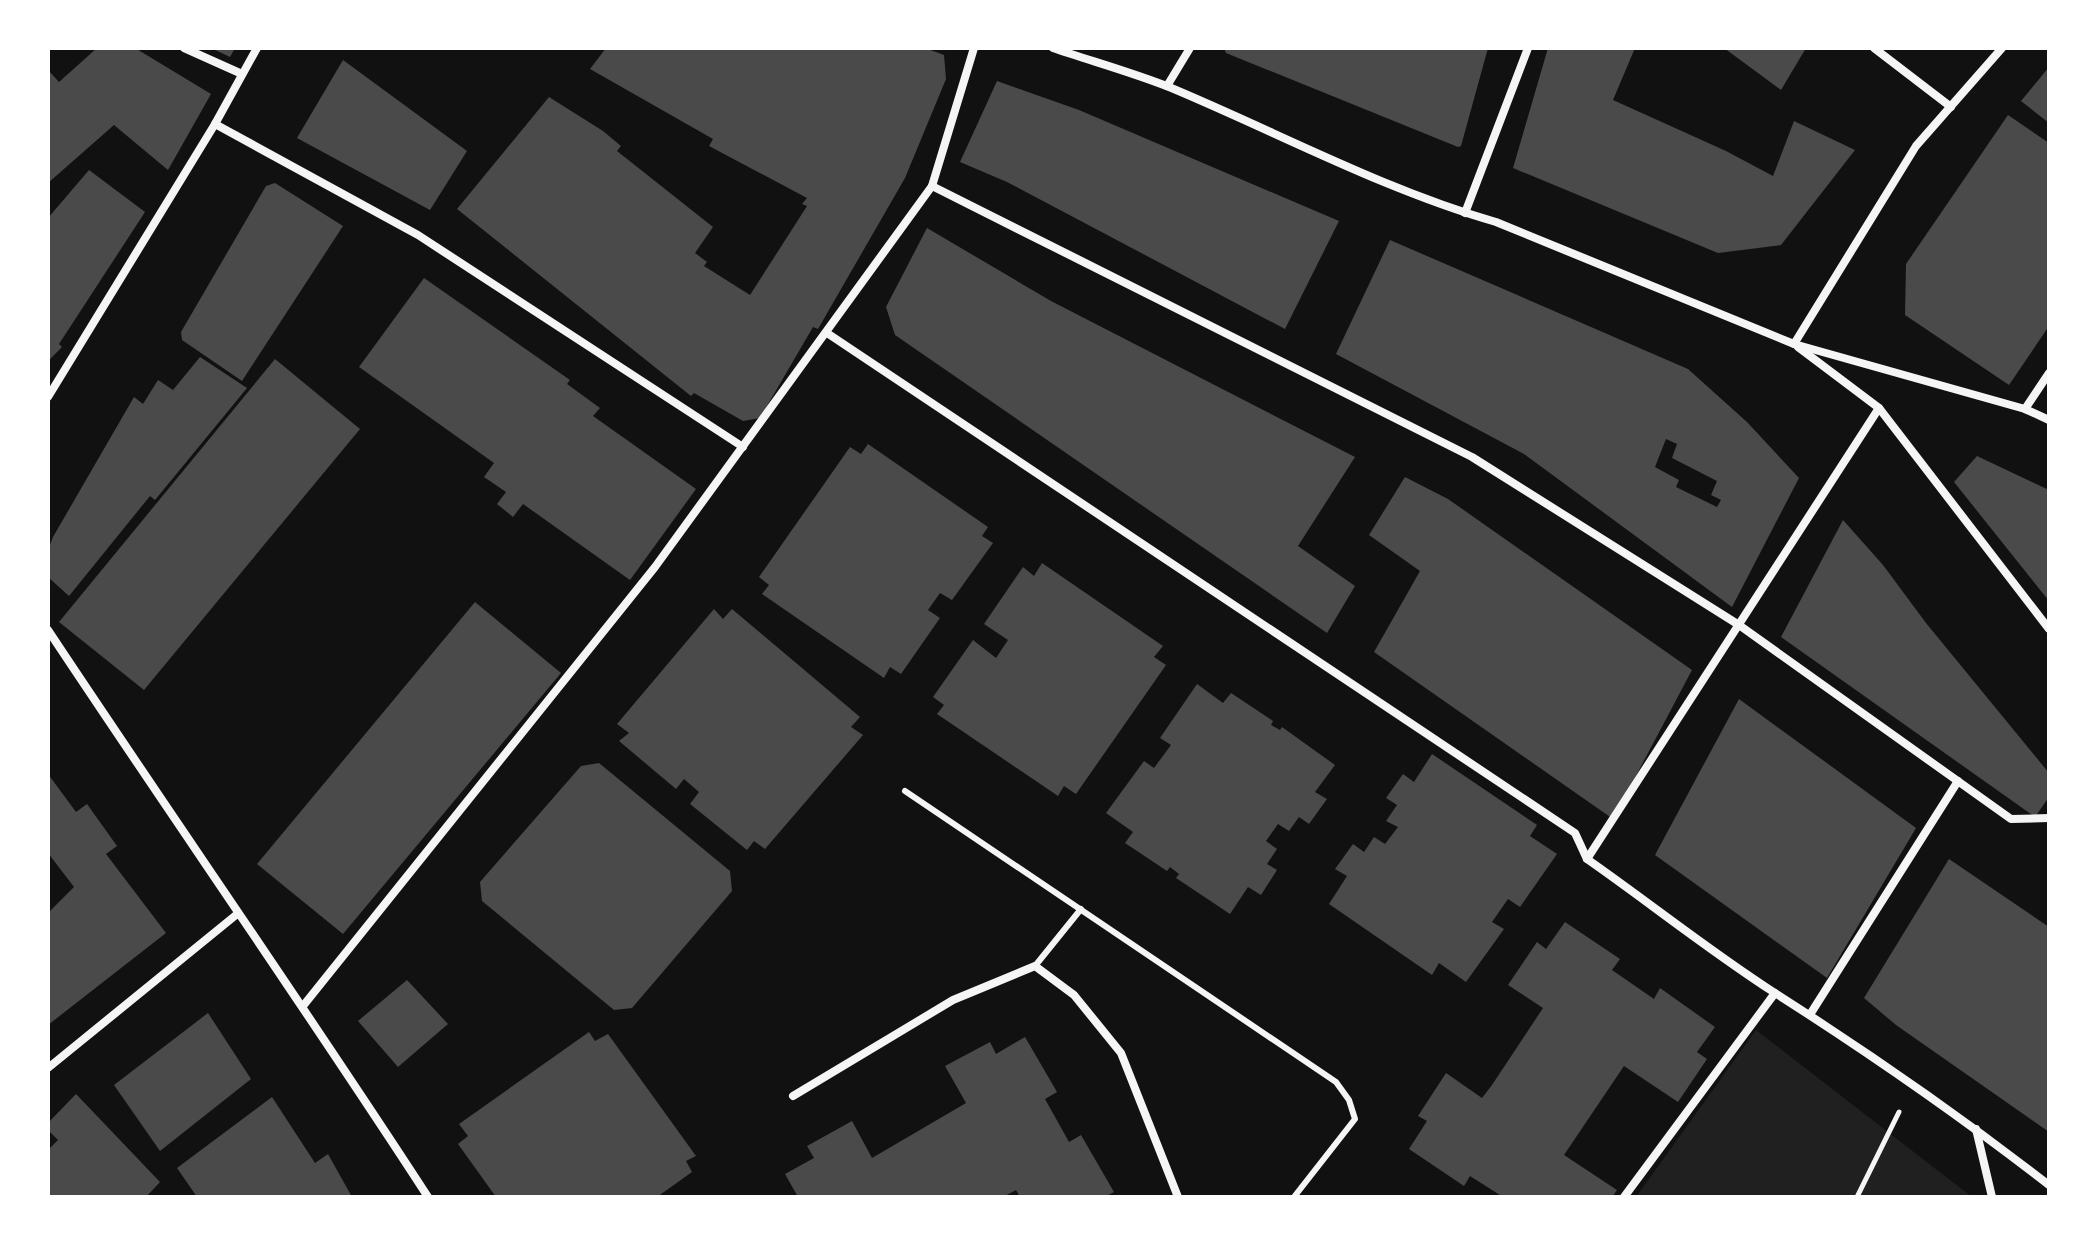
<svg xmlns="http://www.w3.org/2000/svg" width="2097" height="1245" font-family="'Playfair Display',serif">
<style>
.green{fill:#202020}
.building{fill:#4a4a4a;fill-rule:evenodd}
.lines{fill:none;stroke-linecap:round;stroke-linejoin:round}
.path{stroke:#f5f5f5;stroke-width:5}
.service{stroke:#f5f5f5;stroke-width:6}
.minor{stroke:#f5f5f5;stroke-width:8}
</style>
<rect width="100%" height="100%" fill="#111"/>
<path class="green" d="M 1756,1030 L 1972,1197 L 1636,1197 Z"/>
<g class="building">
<path d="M 97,48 L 135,48 L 211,94 L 168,170 L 114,125 L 48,183 L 48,70 L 59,82 Z"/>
<path d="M 211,48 L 235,48 L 230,57 Z"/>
<path d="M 606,48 L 925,48 L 944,55 L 946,79 L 905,178 L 818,329 L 813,327 L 760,418 L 743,421 L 694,393 L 691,396 L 457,209 L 549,97 L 603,131 L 621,146 L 617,151 L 713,227 L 695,253 L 707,262 L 704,266 L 750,295 L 807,206 L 802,204 L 807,198 L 709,146 L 713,139 L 590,69 Z"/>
<path d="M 1224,48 L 1488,48 L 1461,146 L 1458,147 L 1226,53 Z"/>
<path d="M 1548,48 L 1635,48 L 1613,100 L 1726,151 L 1773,176 L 1794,121 L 1855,150 L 1781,245 L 1718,253 L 1513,168 Z"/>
<path d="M 1724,48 L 1806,48 L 1781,90 Z"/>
<path d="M 343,60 L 467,151 L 430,210 L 297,138 Z"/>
<path d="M 2049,67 L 2049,123 L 2021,101 Z"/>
<path d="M 997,81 L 1079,110 L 1339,221 L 1285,329 L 1007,182 L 960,162 Z"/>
<path d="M 2008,115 L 2049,143 L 2049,326 L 2009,385 L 1905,315 L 1906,264 Z"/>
<path d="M 89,170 L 145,212 L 59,344 L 62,347 L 48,361 L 48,218 Z"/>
<path d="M 275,183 L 343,226 L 242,381 L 182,340 L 181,332 L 266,186 Z"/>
<path d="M 927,228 L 1051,301 L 1355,457 L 1298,546 L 1355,586 L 1327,633 L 895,335 L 886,307 Z"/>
<path d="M 1390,240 L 1688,369 L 1747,422 L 1799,478 L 1732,607 L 1524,454 L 1336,354 ZM 1666,439 L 1677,444 L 1672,458 L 1717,481 L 1711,495 L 1721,500 L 1717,507 L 1676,487 L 1679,480 L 1655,467 Z"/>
<path d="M 424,278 L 570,380 L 567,384 L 600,408 L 593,416 L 696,489 L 630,580 L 523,504 L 513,517 L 497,504 L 506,492 L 484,477 L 494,463 L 359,367 Z"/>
<path d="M 200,357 L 247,388 L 155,500 L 150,496 L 69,596 L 48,577 L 48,550 L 53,537 L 134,397 L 143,404 L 158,380 L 173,390 Z"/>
<path d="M 275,359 L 360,429 L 144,690 L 59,622 Z"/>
<path d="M 868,444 L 988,527 L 982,536 L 993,543 L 952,600 L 940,593 L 928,610 L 940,618 L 901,674 L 890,667 L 884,678 L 762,594 L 769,585 L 759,577 L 850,447 L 861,454 Z"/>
<path d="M 1977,456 L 2049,490 L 2049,601 L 1954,482 Z"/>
<path d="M 1405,477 L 1448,499 L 1692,670 L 1613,819 L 1374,652 L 1420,571 L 1369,535 Z"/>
<path d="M 1843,520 L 1883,565 L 1926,623 L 2049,773 L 2049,797 L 2035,817 L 1781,637 Z"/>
<path d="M 1042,563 L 1163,646 L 1154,657 L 1166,665 L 1076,794 L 1064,786 L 1058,796 L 937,714 L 944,705 L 933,697 L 973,640 L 996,658 L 1008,640 L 984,624 L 1023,567 L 1034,576 Z"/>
<path d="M 475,602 L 561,673 L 343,934 L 257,864 Z"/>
<path d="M 714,609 L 723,619 L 732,609 L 860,717 L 851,727 L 863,735 L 765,849 L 754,841 L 747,850 L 690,804 L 699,792 L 684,779 L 676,789 L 619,741 L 629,733 L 617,724 Z"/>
<path d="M 1197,684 L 1223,703 L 1231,693 L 1273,721 L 1271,725 L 1280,730 L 1282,727 L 1335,765 L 1315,792 L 1327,799 L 1309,824 L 1299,817 L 1289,831 L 1278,824 L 1266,841 L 1277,849 L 1267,864 L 1277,870 L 1261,895 L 1248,887 L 1230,914 L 1176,878 L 1179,874 L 1170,867 L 1167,871 L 1125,843 L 1133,832 L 1106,813 L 1144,761 L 1154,768 L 1171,745 L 1160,738 Z"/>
<path d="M 1739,699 L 1916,828 L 1827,978 L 1655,855 Z"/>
<path d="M 1432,754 L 1537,825 L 1530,836 L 1557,854 L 1520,907 L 1508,899 L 1492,922 L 1504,929 L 1466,982 L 1439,963 L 1432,975 L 1329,904 L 1347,876 L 1335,869 L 1353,844 L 1364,852 L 1374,837 L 1385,844 L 1398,827 L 1386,821 L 1397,805 L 1386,798 L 1403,774 L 1414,782 Z"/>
<path d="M 599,763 L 730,871 L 732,891 L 632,1008 L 614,1010 L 482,901 L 480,882 L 581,766 Z"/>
<path d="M 48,774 L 76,812 L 87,804 L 117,846 L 106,854 L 166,933 L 48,1025 L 48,913 L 74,887 L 48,853 Z"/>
<path d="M 1949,859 L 2049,927 L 2049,1132 L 1896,1025 L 1864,998 Z"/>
<path d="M 1565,922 L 1620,959 L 1612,970 L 1654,999 L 1660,988 L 1715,1027 L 1697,1052 L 1707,1059 L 1678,1102 L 1624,1066 L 1564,1155 L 1617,1190 L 1612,1197 L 1503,1197 L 1470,1176 L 1464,1186 L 1409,1149 L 1427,1121 L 1418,1116 L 1446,1073 L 1482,1098 L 1492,1085 L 1543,1008 L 1508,985 L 1537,942 L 1546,949 Z"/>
<path d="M 407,980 L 448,1024 L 398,1067 L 358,1021 Z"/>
<path d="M 208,1013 L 251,1079 L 160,1151 L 114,1085 Z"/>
<path d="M 589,1032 L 595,1041 L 608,1034 L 696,1156 L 686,1161 L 692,1172 L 657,1197 L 496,1197 L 458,1144 L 468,1136 L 459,1124 Z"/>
<path d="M 1025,1037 L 1057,1092 L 1045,1099 L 1069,1142 L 1081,1135 L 1114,1192 L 1105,1197 L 1020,1197 L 1016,1190 L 1003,1197 L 798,1197 L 785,1174 L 814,1158 L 807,1146 L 852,1121 L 872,1158 L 966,1103 L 945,1066 L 990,1042 L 996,1054 Z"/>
<path d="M 76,1094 L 160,1182 L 146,1197 L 48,1197 L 48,1150 L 58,1140 L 48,1130 L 48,1123 Z"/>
<path d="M 272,1097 L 315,1163 L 328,1154 L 352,1197 L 197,1197 L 177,1168 Z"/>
</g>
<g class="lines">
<path class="path" d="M 1857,1197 L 1899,1112"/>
<g class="service">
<path d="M 905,791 L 1336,1082 L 1349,1100 L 1355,1119 L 1294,1197"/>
<path d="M 1035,966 L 1081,909"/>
</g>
<g class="minor">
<path d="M 184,48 L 242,74"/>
<path d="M 1053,48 C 1091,61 1131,72 1169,87 C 1277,132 1382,189 1496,222 L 1794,344 L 2025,409 L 2049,420"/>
<path d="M 1874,48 L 1951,107"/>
<path d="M 1167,86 L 1190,48"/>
<path d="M 215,124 L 418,235 L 743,447"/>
<path d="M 932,186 L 1472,457 L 1739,625 L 2011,819 L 2049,818"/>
<path d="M 1465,213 L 1528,48"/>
<path d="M 827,333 L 1575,833 L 1587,859 C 1650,903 1711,952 1775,993 C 1869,1053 1960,1116 2049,1185"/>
<path d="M 1794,344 L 1916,146 L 2002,48"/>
<path d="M 1798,347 L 1879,408 L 2049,629"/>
<path d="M 48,397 L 215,124 L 257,48"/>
<path d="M 2025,409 L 2049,373"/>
<path d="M 48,630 C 174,820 304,1006 428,1197"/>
<path d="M 1587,859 L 1879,408"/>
<path d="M 303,1006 L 655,567 L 932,186 L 974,48"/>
<path d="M 1811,1013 L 1958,781"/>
<path d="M 48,1068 L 236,915"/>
<path d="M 793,1096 L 953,1000 L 1035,966 L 1074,995 L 1121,1053 L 1178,1197"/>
<path d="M 1976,1129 L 1992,1197"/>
<path d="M 1624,1197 L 1775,993"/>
</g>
</g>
<rect width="2097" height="1245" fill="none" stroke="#ffffff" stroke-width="100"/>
</svg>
